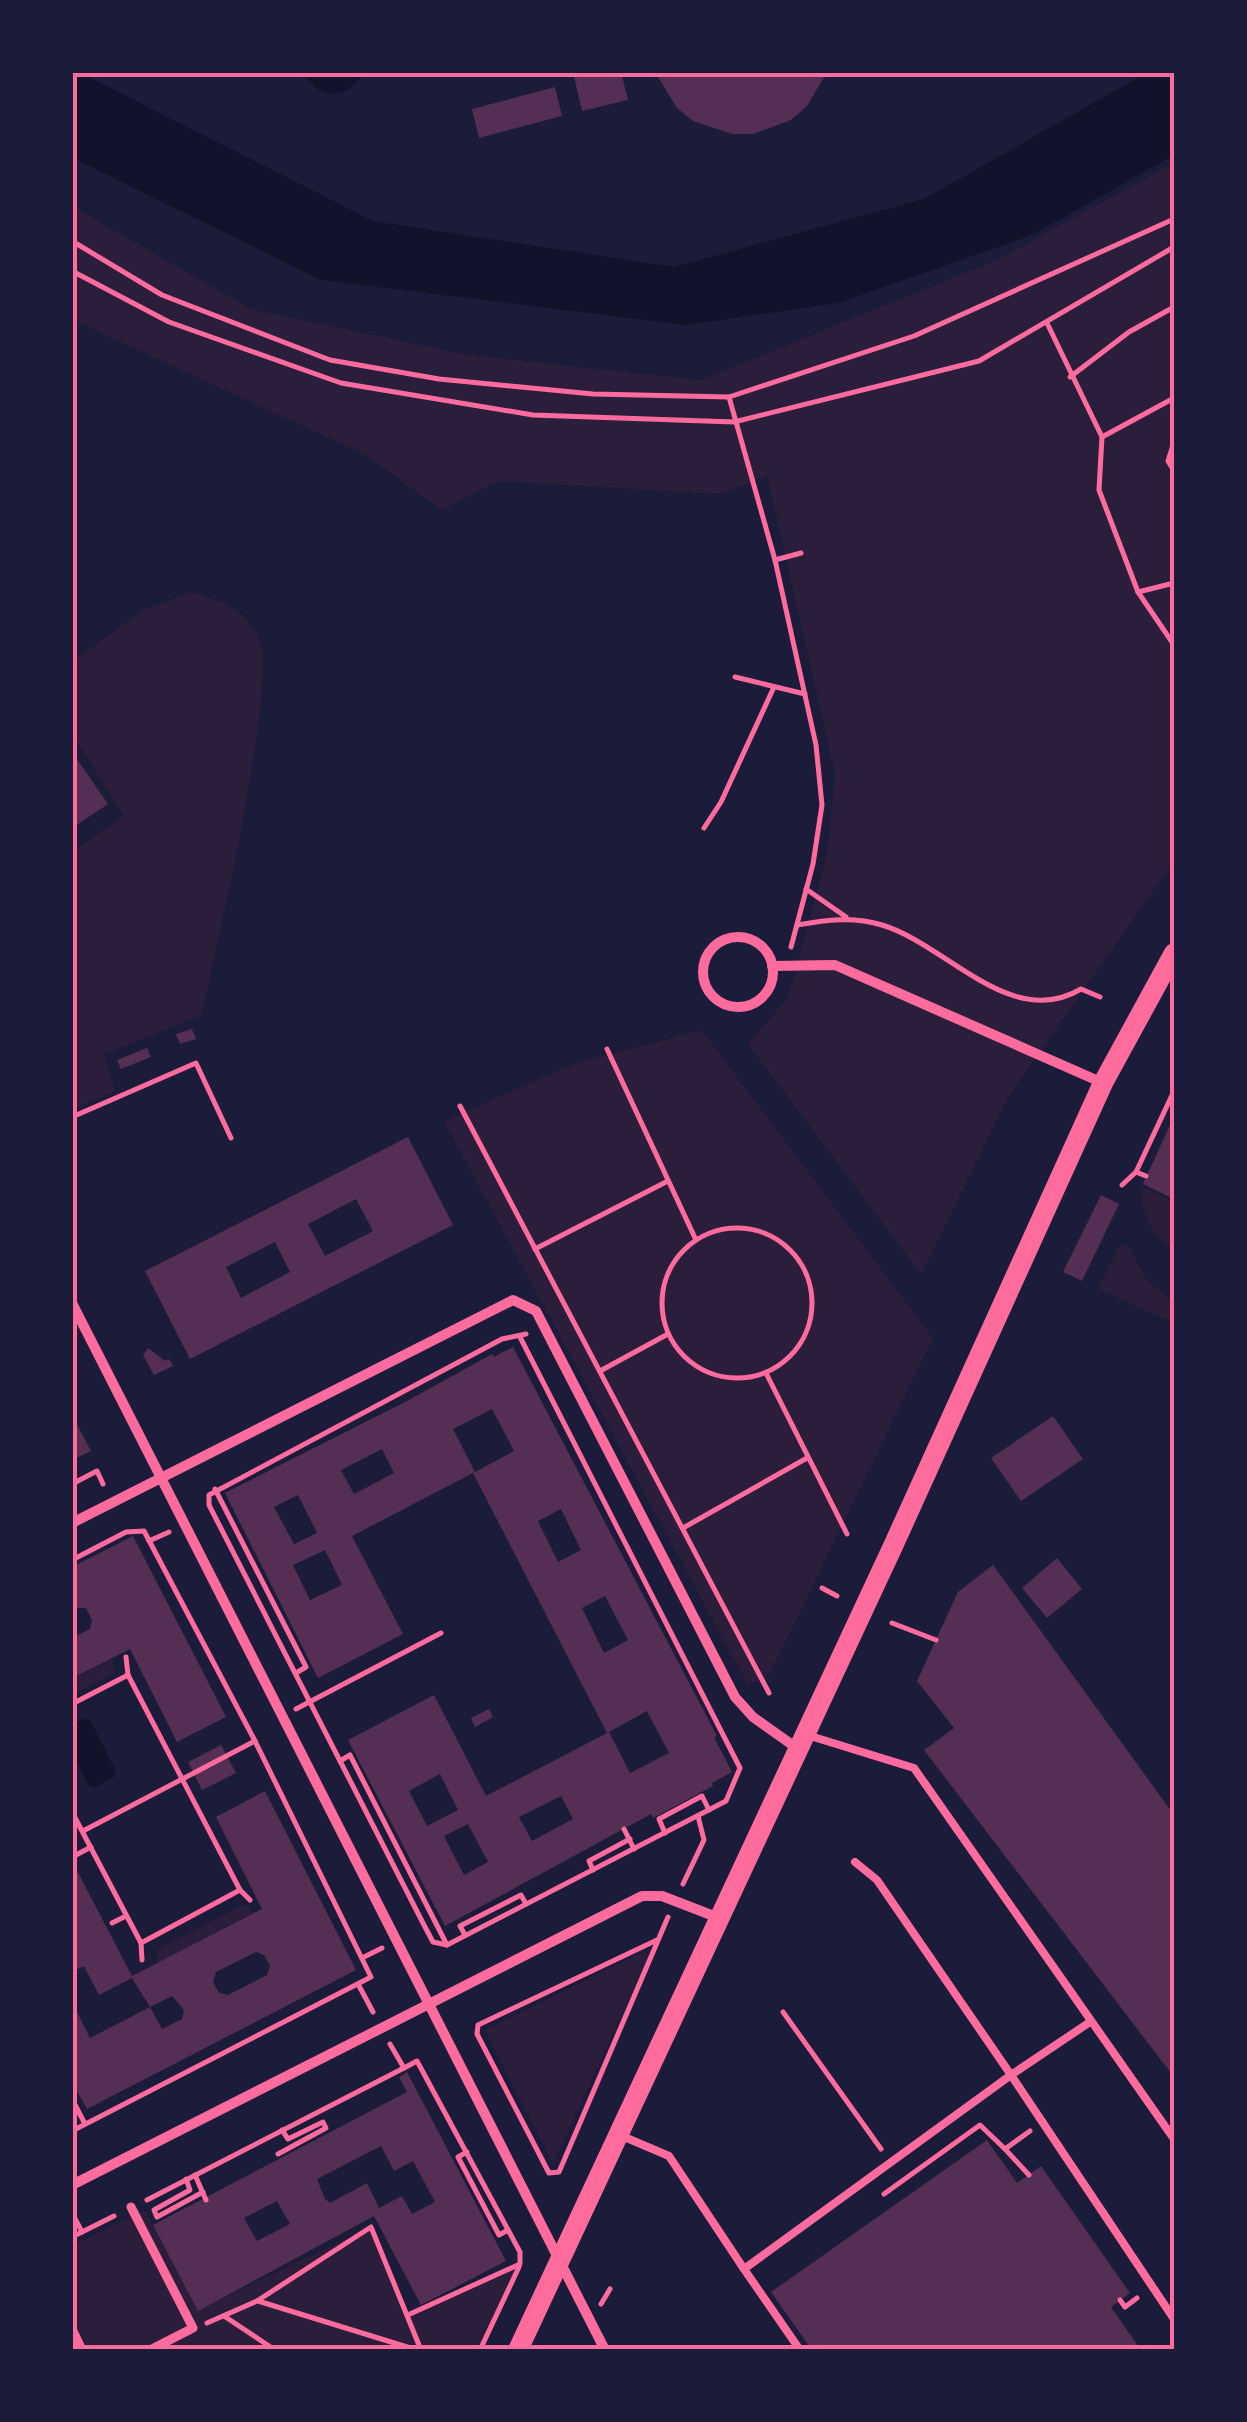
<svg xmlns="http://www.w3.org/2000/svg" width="1247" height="2422" font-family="Bitter,serif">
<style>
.green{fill:#2a1e3b}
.water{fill:#12122b}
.building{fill:#542f53;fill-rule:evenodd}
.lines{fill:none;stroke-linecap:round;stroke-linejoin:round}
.path{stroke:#ff6b9d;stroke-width:5}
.service{stroke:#ff6b9d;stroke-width:8}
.pedestrian{stroke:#ff6b9d;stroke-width:9}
.minor{stroke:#ff6b9d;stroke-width:10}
.secondary{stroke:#ff6b9d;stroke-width:20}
.neatline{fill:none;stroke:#ff6b9d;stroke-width:4}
</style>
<rect width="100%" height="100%" fill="#1b1b3a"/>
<g class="green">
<path d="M 1174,163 L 1174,861 L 1009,1096 L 921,1274 L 748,1044 L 788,998 L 827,854 L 835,774 L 767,476 L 719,494 L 499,481 L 442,510 L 366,455 L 73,320 L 72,206 L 250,309 L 468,355 L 701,380 L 997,260 Z"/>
<path d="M 193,592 C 221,602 245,608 259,638 C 279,682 215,951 202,1015 L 104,1054 L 115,1091 L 73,1109 L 73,851 L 124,816 L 73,735 L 73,661 L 145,609 Z"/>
<path d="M 702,1030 L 933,1338 L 769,1676 L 748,1685 L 444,1121 L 576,1063 Z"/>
<path d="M 1141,1186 L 1174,1202 L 1174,1248 C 1151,1241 1141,1209 1141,1186 Z"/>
<path d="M 1120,1245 L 1128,1246 L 1146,1279 L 1174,1304 L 1174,1323 L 1098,1289 Z"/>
<path d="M 111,1658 L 116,1672 L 73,1695 L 73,1678 Z"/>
<path d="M 245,1904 L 253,1913 L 158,1963 L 157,1950 Z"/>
<path d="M 644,1951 L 649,1956 L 553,2164 L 485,2030 Z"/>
<path d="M 145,2210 L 198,2310 L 371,2227 L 410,2314 L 520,2264 L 481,2349 L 73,2350 L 73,2245 Z"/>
</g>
<g class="water">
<path d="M 72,73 L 81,73 L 373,221 L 674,267 L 924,199 L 1146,73 L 1174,73 L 1174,155 L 1032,235 L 838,303 L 686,325 L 321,280 L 73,158 Z"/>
<path d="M 305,73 L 362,73 C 350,100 317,101 305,73 Z"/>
<path d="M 85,1718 L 90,1720 L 116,1771 L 114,1777 L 94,1788 L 88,1785 L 73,1754 L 73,1724 Z"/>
</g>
<g class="building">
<path d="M 573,72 L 621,72 L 628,100 L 582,111 Z"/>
<path d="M 655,72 L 827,72 L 807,106 L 791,120 L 753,134 L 732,134 L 693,121 L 677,108 Z"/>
<path d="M 555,87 L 562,116 L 479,138 L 472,109 Z"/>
<path d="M 72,752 L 108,804 L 72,828 Z"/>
<path d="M 192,1029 L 196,1039 L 180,1044 L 176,1034 Z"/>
<path d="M 147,1048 L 151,1057 L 121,1069 L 117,1060 Z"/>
<path d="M 1174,1116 L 1174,1199 L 1143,1184 Z"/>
<path d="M 408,1137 L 453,1225 L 190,1359 L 145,1271 ZM 356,1199 L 373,1231 L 325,1256 L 308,1224 ZM 275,1242 L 290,1272 L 241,1298 L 226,1267 Z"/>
<path d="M 1101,1195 L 1119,1204 L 1082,1281 L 1063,1272 Z"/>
<path d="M 513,1347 L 717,1736 L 714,1737 L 732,1772 L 712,1783 L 713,1786 L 653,1818 L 651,1814 L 445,1926 L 348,1740 L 434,1695 L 486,1796 L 609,1732 L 630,1773 L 669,1753 L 647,1711 L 607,1733 L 473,1473 L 352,1536 L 403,1634 L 318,1678 L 225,1493 L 407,1401 L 492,1354 L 494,1357 ZM 492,1409 L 514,1451 L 475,1472 L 453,1429 ZM 382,1449 L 394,1473 L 354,1494 L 341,1470 ZM 298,1495 L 317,1533 L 294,1544 L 274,1507 ZM 561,1509 L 581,1550 L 558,1562 L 538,1521 ZM 325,1550 L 342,1585 L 310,1600 L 293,1565 ZM 605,1596 L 628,1640 L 604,1653 L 582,1608 ZM 440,1774 L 458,1810 L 427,1826 L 409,1791 ZM 561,1796 L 573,1819 L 532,1841 L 519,1817 ZM 468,1824 L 488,1862 L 464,1875 L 444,1836 Z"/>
<path d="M 148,1348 L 165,1361 L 169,1359 L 173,1366 L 154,1375 L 143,1355 Z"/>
<path d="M 72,1415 L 91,1451 L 72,1460 Z"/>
<path d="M 1053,1416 L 1083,1459 L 1021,1501 L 991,1458 Z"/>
<path d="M 133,1536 L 226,1717 L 177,1742 L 130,1649 L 72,1678 L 72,1638 L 90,1629 L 92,1620 L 86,1608 L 72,1608 L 72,1567 Z"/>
<path d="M 1057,1558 L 1082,1589 L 1047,1618 L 1022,1588 Z"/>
<path d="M 993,1565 L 1174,1815 L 1174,2077 L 924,1750 L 954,1728 L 917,1681 L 958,1592 Z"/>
<path d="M 489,1709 L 493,1717 L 475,1727 L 471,1718 Z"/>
<path d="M 221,1745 L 236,1773 L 202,1790 L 188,1762 Z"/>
<path d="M 265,1791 L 356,1970 L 87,2109 L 72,2082 L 72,2002 L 90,2038 L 150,2007 L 162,2029 L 182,2019 L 184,2010 L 172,1996 L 150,2007 L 132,1978 L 99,1995 L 84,1966 L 72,1972 L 72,1861 L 132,1976 L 262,1909 L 216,1817 ZM 256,1952 L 264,1955 L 270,1966 L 267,1975 L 228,1995 L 219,1993 L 213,1982 L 216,1972 Z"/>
<path d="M 407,2072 L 506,2261 L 421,2305 L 374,2216 L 198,2311 L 153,2225 L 407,2092 L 399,2077 ZM 381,2146 L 394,2171 L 413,2161 L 435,2202 L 412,2214 L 402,2196 L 379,2208 L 367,2183 L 330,2203 L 325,2199 L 317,2179 ZM 277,2201 L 290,2224 L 257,2241 L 244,2218 Z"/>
<path d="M 987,2140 L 1017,2183 L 1041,2166 L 1130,2293 L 1111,2307 L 1141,2350 L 812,2350 L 771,2292 Z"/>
</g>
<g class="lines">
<g class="path">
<path d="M 72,241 L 162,295 L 330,360 L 439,379 L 593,394 L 729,397 L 914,336 L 1174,219"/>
<path d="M 72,271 L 169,322 L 341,383 L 533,415 L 734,422 L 979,361 L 1174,247"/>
<path d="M 1047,323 L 1102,437"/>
<path d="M 1070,377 L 1129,332 L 1174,307"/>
<path d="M 729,397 L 775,560 L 816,745 L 822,805 L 813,864 L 791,947"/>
<path d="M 1174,398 L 1102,437 L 1099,490 L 1138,592 L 1174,645"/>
<path d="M 1174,442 L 1168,461 L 1174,471"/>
<path d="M 775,560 L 801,553"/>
<path d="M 1138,592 L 1174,583"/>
<path d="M 735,677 L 805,694"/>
<path d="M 704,828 L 721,802 L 774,687"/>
<path d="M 806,889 L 846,917"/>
<path d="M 797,925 C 826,920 853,916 882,925 C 946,944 1011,1031 1081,989 L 1100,997"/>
<path d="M 607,1049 L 696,1240"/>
<path d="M 460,1106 L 769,1693"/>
<path d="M 72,1117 L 196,1063 L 231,1138"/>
<path d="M 1136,1172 L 1146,1176"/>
<path d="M 1122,1185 L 1136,1172 L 1174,1091"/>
<circle cx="737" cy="1303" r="75"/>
<path d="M 535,1249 L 666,1182"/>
<path d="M 520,1337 L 740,1768 L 726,1801 L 447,1945 L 433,1942 L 425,1927 L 209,1505 L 209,1495 L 502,1339 L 526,1334"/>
<path d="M 600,1371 L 668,1334"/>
<path d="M 766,1373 L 847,1534"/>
<path d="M 72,1484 L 97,1471 L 103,1484"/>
<path d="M 215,1489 L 306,1667 L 296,1673"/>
<path d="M 683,1528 L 807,1458"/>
<path d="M 149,1541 L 169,1532"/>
<path d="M 72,1560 L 126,1532 L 144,1531 L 255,1741 L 371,1977 L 72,2131"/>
<path d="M 822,1588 L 837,1596"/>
<path d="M 892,1623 L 936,1640"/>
<path d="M 126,1657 L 128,1675"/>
<path d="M 72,1704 L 128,1675 L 240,1890 L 250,1900"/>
<path d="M 296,1709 L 441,1633"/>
<path d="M 340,1761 L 350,1755 L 447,1945"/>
<path d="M 72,1812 L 141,1943 L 240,1890"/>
<path d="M 624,1829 L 634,1849"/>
<path d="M 83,1831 L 255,1741"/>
<path d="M 665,1833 L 659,1819 L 702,1796 L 709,1810"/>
<path d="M 76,1855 L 91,1847"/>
<path d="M 593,1870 L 589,1861 L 630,1839"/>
<path d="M 683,1884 L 704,1840 L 698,1816"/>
<path d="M 112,1923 L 126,1916"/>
<path d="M 465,1935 L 460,1926 L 521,1895 L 526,1904"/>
<path d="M 657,1940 L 478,2025 L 477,2034 L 549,2173 L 559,2172 L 562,2165 L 668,1917"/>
<path d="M 141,1943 L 142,1960"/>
<path d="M 362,1958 L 382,1948"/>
<path d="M 358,1984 L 373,2012"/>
<path d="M 783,2012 L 881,2149"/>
<path d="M 390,2044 L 404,2068 L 417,2061 L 520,2252 L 520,2264 L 410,2314"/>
<path d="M 72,2099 L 85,2124"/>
<path d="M 1005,2149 L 1029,2175"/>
<path d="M 467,2152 L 458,2157 L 499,2235 L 508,2230"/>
<path d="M 278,2154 L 326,2128 L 323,2122 L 288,2139 L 282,2130"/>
<path d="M 195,2175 L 206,2200"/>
<path d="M 186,2179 L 190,2190 L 154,2210 L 157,2217 L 203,2192"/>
<path d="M 884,2194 L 980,2125 L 1005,2149 L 1030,2131"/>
<path d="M 147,2200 L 404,2068"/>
<path d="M 72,2213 L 82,2232"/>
<path d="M 72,2237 L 114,2216"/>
<path d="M 1120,2300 L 1125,2307 L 1137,2298"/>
<path d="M 258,2301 L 417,2350"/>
<path d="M 601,2304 L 610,2289"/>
<path d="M 224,2316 L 275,2350"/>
<path d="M 207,2323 L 257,2301 L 371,2227 L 421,2350"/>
<path d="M 480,2350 L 519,2267"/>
</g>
<g class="service">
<path d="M 807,1735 L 914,1768 L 1174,2139"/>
<path d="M 855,1862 L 877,1880 L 1011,2075 L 1090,2022"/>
<path d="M 622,2136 L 669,2156 L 744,2269 L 1011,2075 L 1174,2319"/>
<path d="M 744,2269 L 800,2350"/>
</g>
<g class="pedestrian">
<path d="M 131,2207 L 193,2328 L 150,2350"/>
<path d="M 72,2329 L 82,2350"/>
</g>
<g class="minor">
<circle cx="738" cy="972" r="35"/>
<path d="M 772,966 L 835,965 L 1103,1083"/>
<path d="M 72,1303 L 605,2350"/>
<path d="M 72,1523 L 513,1300 L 536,1311 L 735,1697 L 753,1717 L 798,1749"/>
<path d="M 72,2185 L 642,1896 L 662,1896 L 719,1918"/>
</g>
<path class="secondary" d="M 518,2350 L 894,1544 L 1103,1083 L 1174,953"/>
</g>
<rect width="1247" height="2422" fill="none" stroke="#1b1b3a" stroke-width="150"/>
<rect x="75" y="75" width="1097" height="2272" class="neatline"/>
</svg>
